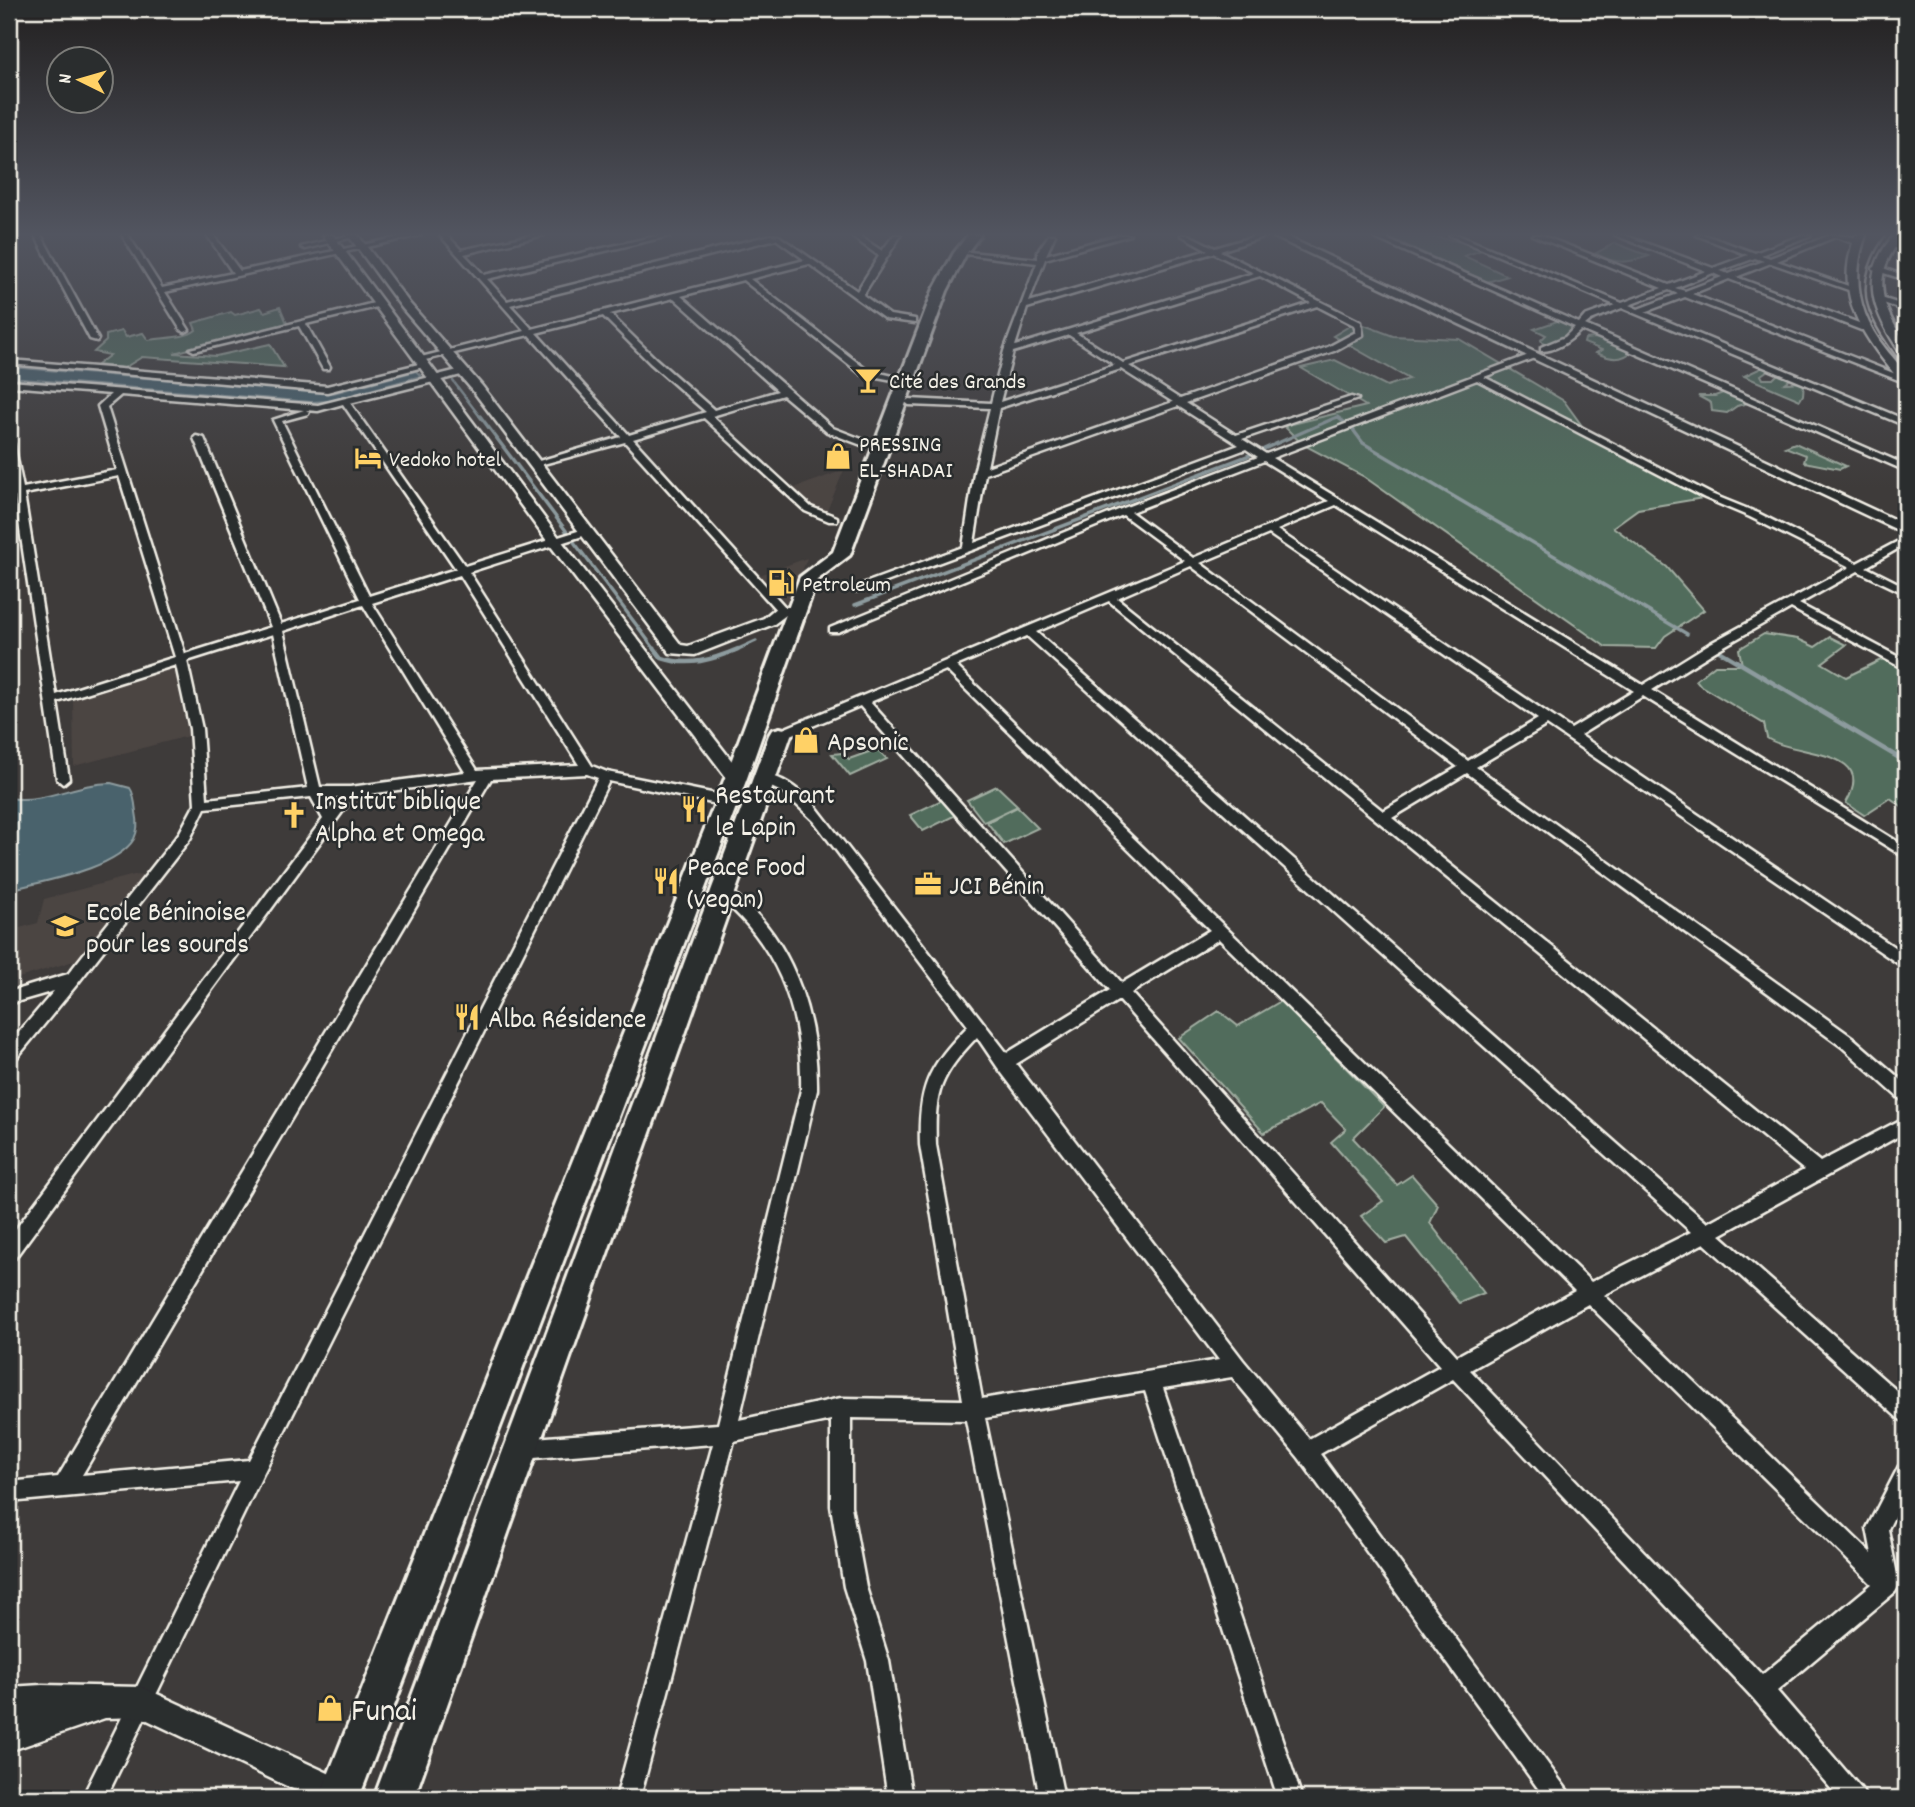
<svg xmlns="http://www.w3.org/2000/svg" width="1915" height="1807" font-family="Dekko,sans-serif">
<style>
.built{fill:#4c4543}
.green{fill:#516c5b;stroke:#a2aea2;stroke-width:2}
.water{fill:#48626c;stroke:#8d9b9e;stroke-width:2}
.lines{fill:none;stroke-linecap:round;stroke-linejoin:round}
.stream-far2{stroke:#8d9b9e;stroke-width:2.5}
.stream-far1{stroke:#8d9b9e;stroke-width:3.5}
.stream{stroke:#8d9b9e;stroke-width:4.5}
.street-casing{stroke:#f4f1e8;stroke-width:5}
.secondary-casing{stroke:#f4f1e8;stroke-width:5}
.highway-casing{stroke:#f4f1e8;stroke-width:6}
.street{fill:#2a2d2e;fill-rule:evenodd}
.secondary{fill:#2a2d2e;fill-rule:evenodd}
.highway{fill:#2a2d2e;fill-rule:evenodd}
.rail{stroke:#f4f1e8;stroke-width:2.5}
.labels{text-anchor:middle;stroke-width:5;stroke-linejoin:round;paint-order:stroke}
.far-poi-label{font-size:23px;fill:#f4f1e8;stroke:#2a2d2e;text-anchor:start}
.poi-label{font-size:28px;fill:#f4f1e8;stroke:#2a2d2e;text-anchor:start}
.near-poi-label{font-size:33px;fill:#f4f1e8;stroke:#2a2d2e;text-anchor:start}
</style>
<rect width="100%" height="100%" fill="#3e3b3a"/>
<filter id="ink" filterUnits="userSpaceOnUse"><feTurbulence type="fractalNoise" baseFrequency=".0143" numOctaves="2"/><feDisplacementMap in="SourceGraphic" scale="14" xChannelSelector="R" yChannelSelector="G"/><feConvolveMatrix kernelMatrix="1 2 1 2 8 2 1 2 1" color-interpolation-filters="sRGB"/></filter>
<g filter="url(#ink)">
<g class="built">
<path d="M 844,470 L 826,513 L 812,508 L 792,489 Z"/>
<path d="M 807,558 L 789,606 L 760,575 Z"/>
<path d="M 174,667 L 188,736 L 74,766 L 73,698 Z"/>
<path d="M 134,875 L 146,876 L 77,960 L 9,981 L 9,944 L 12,930 L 38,923 L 44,899 Z"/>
</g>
<g class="green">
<path d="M 1384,235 C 1422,235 1447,235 1482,250 L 1464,256 L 1508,276 L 1487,282 Z"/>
<path d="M 1615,243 L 1649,256 C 1629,263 1614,265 1596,253 Z"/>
<path d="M 280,307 L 287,323 L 174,353 L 216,356 L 270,344 L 284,367 L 142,357 L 124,368 L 97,365 L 110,355 L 94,352 L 106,341 L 106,335 L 122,331 L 126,337 L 143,333 L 148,340 C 164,337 185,339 196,330 L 193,323 L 231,312 L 235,315 L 261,308 L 264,312 Z"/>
<path d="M 1560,320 L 1578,327 L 1576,332 L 1557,341 L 1543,344 L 1541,340 L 1546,335 L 1534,329 Z"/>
<path d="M 1356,322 L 1393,336 L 1459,339 L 1564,401 L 1591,438 L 1709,497 L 1638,509 L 1613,527 L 1667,567 L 1704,610 L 1665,636 L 1656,648 L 1606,647 L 1363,476 L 1302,444 L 1284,426 L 1366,406 L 1301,368 L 1335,360 L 1387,386 L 1409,379 L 1333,336 Z"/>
<path d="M 1595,338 L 1634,350 C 1621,362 1611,359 1596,353 L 1602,350 L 1584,343 L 1585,339 Z"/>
<path d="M 1761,368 L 1771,368 L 1761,375 L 1763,379 L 1773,379 L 1779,373 L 1792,378 L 1785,383 L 1804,382 L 1803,395 L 1800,400 L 1744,376 Z"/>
<path d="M 1728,391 L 1751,402 L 1737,406 L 1727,413 L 1712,411 L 1711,403 L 1698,396 L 1715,396 Z"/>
<path d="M 1795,443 L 1846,466 L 1840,469 L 1804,462 L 1806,455 L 1785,447 Z"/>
<path d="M 1764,634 L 1798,639 L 1815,647 L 1830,637 L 1846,645 L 1822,663 L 1846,677 L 1885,658 L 1906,671 L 1906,809 L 1890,798 L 1864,815 L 1846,803 C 1879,747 1794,757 1767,738 L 1764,724 L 1701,686 L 1696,680 L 1715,665 L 1742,665 L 1739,649 Z"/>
<path d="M 877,749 L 887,759 L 850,776 L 832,754 L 842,753 L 849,759 Z"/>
<path d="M 997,786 L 1018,806 L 984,822 L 967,800 Z"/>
<path d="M 942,800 L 948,806 L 952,804 L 960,813 L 923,831 L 910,815 Z"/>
<path d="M 1017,807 L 1038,828 L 1004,844 L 987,822 Z"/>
<path d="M 1281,1001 L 1384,1107 L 1353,1138 L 1397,1185 L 1412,1175 L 1438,1205 L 1430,1223 L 1484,1293 L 1459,1303 L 1406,1237 L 1386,1243 L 1361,1216 L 1383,1201 L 1331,1142 L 1346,1129 L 1321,1103 L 1264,1133 L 1179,1038 L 1219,1011 L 1238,1026 Z"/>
</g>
<g class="water">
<path d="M 9,367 L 333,393 L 416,371 L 421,376 L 330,401 L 311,402 L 9,378 Z"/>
<path d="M 111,783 L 130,788 C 134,793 135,803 136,812 C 138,821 138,831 134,839 C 115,870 42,881 9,890 L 9,798 C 45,804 75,783 111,783 Z"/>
</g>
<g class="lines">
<g class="stream-far2">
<path d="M 453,381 L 481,418"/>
<path d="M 1335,418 L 1338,418"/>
</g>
<g class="stream-far1">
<path d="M 480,416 L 567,532"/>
<path d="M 1264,449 L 1337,417 L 1351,427 L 1363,443 L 1687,634"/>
<path d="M 574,542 L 656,651"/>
<path d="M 855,605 L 1250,455"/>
<path d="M 1715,648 L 1719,651"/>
<path d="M 734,651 L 756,641"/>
</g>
<g class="stream">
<path d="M 655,649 L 662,658 C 689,667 712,660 738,649"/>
<path d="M 1716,649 L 1906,762"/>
</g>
<defs>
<g id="street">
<path d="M 35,235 L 41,235 L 98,339 L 97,341 L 90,339 Z"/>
<path d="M 122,235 L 128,235 L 162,288 L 233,273 L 207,235 L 213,235 L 240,271 L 409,235 L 421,235 L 165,292 L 189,330 L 185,332 L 181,330 Z"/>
<path d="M 350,235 L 357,236 L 305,249 L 301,247 Z"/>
<path d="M 440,235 L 447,235 L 461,250 L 532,235 L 544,235 L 464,254 L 484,275 L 661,235 L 673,235 L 487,279 L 507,301 L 771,235 L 779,236 L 857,291 L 879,256 L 850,235 L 858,235 L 882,251 L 894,235 L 901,235 L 863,295 L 890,315 L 915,319 L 915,323 L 885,319 L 809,264 L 750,279 L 867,370 L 893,376 L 893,380 L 861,374 L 743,280 L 681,296 L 833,428 L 867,441 L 867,445 L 864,446 L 827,432 L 783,395 L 712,416 L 811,507 L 837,517 L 837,521 L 829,521 L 805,511 L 704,418 L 633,439 L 786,608 L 786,612 L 778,612 L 625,442 L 532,467 L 532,463 L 621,437 L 529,335 L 417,362 L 417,358 L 525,331 ZM 776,239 L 805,260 L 532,329 L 510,305 ZM 674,298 L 778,391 L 714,410 L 656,359 L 610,314 ZM 603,316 L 650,363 L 706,412 L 629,435 L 536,333 Z"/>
<path d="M 1049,235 L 1055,235 L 1046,255 L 1119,235 L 1130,235 L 1045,259 L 1029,302 L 1208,250 L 1181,235 L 1189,235 L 1215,248 L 1259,235 L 1269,235 L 1220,251 L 1361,322 L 1363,335 L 1334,351 L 1186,403 L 1236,435 L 1351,397 L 1358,399 L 1242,439 L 1266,454 L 1534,353 L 1537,353 L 1537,357 L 1484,377 L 1711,494 L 1758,513 L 1857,563 L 1906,537 L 1906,544 L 1866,567 L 1906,587 L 1906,594 L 1858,571 L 1799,604 L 1906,661 L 1906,670 L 1791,608 L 1717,650 L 1652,690 L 1906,847 L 1906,858 L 1643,696 L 1580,735 L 1906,955 L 1906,969 L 1547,725 L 1476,767 L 1852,1037 L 1906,1084 L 1906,1101 L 1900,1099 L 1842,1047 L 1467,773 L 1392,818 L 1820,1162 L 1906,1117 L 1906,1132 L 1720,1235 L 1906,1399 L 1906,1422 L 1899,1419 L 1704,1243 L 1604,1295 L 1872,1554 L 1867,1528 L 1899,1466 L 1906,1463 L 1906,1493 L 1888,1529 L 1899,1585 L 1895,1592 L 1777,1691 L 1862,1790 L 1866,1798 L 1839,1798 L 1753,1698 L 1453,1379 L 1320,1454 L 1567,1790 L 1571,1798 L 1545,1798 L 1299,1458 L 1232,1377 L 1163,1388 L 1302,1798 L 1278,1798 L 1145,1391 L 985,1418 L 1064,1798 L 1040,1798 L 966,1420 L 851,1418 L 851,1506 L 866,1587 L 889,1661 L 912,1798 L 888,1798 L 867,1661 L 844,1587 L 831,1506 L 831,1420 L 734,1441 L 640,1798 L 616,1798 L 713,1444 L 521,1459 L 514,1456 L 511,1449 L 514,1442 L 521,1439 L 718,1424 L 801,1090 C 803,1012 778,944 716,895 L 714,891 L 716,887 C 727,884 735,894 743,901 C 796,946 818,1023 817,1090 L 739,1420 L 841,1398 L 963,1400 L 920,1145 C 918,1087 928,1067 968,1026 L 814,821 L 784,793 L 760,782 L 758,779 L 760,776 C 779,772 800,791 814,804 L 1007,1053 L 1110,990 L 860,706 L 784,738 L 780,739 L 774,735 L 776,732 L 1185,561 L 1123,515 L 838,632 L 830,632 L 830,628 L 1121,509 L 1258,457 L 1246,449 L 862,591 L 854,591 L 854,587 L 963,547 L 974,473 L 990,408 L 909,405 L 905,402 L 909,399 L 991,403 L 1004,351 L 1037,263 L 965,254 L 969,252 L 1038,259 L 1038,251 ZM 1213,253 L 1254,273 L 1015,346 L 1027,308 ZM 1260,276 L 1311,303 L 1123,363 L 1076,333 ZM 1317,306 L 1354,325 L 1356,332 L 1328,347 L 1180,399 L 1129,366 ZM 1069,335 L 1115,365 L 1000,402 L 1013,352 ZM 1121,369 L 1173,402 L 987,467 L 999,408 ZM 1477,380 L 1705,498 L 1750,517 L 1850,567 L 1709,644 L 1643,685 L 1272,458 ZM 1178,406 L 1239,445 L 974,543 L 985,474 ZM 1264,461 L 1329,501 L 1193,558 L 1131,512 ZM 1336,505 L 1634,691 L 1571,729 L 1277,530 ZM 1269,534 L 1538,719 L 1468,761 L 1200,563 ZM 1191,566 L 1458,767 L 1383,811 L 1117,598 ZM 1109,601 L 1804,1170 L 1707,1223 L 1036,632 ZM 1027,636 L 1691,1232 L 1591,1282 L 956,666 ZM 946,670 L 1210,930 L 1122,983 L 870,702 ZM 1219,939 L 1575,1291 L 1457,1356 L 1131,993 ZM 1119,1000 L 1440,1366 L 1309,1439 L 1243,1360 L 1016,1064 ZM 977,1037 L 998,1068 L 1219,1360 L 982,1399 L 936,1145 C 934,1091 940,1076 977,1037 ZM 1588,1304 L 1872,1584 L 1762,1675 L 1470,1370 Z"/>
<path d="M 1368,235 L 1377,235 L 1579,323 L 1585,316 L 1615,305 L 1449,235 L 1458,235 L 1622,303 L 1662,288 L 1532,235 L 1541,235 L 1669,285 L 1706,271 L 1615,235 L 1624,235 L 1713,268 L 1748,255 L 1696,235 L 1705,235 L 1755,253 L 1802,235 L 1811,235 L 1761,255 L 1770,258 L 1831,235 L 1840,235 L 1777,261 L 1857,289 L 1857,293 L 1771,263 L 1736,277 L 1867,326 L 1867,330 L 1861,330 L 1729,279 L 1692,294 L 1906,378 L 1906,383 L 1685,297 L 1645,312 L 1906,420 L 1906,426 L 1622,308 L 1591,320 L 1585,325 L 1906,465 L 1906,471 L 1581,330 C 1571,340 1557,351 1541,351 L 1541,347 L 1565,337 L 1575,327 ZM 1755,258 L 1764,261 L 1729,274 L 1720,271 ZM 1713,273 L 1722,277 L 1685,291 L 1675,288 ZM 1669,290 L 1678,294 L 1638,309 L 1629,305 Z"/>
<path d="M 1889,242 L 1906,248 L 1906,252 L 1887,245 Z"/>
<path d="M 1877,266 L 1906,276 L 1906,280 L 1874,270 L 1873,268 Z"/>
<path d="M 1875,296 L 1906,306 L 1906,311 L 1875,300 Z"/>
<path d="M 378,302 L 381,302 L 381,306 L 306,324 L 330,367 L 329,369 L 323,369 L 299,326 L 194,351 L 190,349 Z"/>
<path d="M 9,360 L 327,386 L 423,363 L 427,366 L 327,392 L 9,364 Z"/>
<path d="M 462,369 L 466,372 L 465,374 L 350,403 L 465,566 L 581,530 L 589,530 L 589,534 L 469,572 L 592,766 L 607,772 L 726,796 L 732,801 L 726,806 L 609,781 L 262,1476 L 106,1798 L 82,1798 L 239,1481 L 9,1502 L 9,1482 L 58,1477 L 478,779 L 354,796 L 15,1258 L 9,1261 L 9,1238 L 323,819 L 311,797 L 205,808 L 190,839 L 78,983 L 15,1060 L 9,1062 L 9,1044 L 54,991 L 9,1004 L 9,992 L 68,974 L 180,832 L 195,804 L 190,729 L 176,665 L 57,702 L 69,779 L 63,784 L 57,779 L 15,496 L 9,497 L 9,491 L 14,490 L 9,465 L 9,441 L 14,444 L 23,488 L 117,470 L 98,406 L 111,394 L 9,386 L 9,381 L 318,405 ZM 121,395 L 304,410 L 273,420 L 360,599 L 281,624 L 204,438 L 196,436 L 194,438 L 271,627 L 185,654 L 107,407 ZM 343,404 L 456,569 L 369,596 L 282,421 L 308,414 L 309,412 L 306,410 L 318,411 ZM 119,476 L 175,657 L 56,695 L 24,494 ZM 460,575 L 579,765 L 477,770 L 372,603 ZM 363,605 L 465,772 L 350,787 L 320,787 L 283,631 ZM 273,634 L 308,788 L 207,799 L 202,729 L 187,661 ZM 587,774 L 598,778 L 249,1460 L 82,1475 L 491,779 ZM 324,797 L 340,797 L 330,809 Z"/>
</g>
<g id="secondary">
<path d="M 323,235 L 333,235 L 560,539 L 742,774 L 745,778 L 742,782 L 730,782 L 550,545 Z"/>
<path d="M 348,235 L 358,235 L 410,304 L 482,386 L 681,645 L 688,646 L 764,618 L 777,607 L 802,607 L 805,610 L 802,613 L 786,615 L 774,624 L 695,655 L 670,653 L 474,392 L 402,308 Z"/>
<path d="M 1270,235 L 1283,235 L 1906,525 L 1906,534 Z"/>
<path d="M 1830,235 L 1855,237 L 1856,235 L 1866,235 C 1851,275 1858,315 1885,348 C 1894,360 1906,369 1906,384 L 1902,383 C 1867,341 1834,301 1853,243 Z"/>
<path d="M 1894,235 L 1904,235 C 1879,266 1875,290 1895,326 C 1901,338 1907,344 1906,356 L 1902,355 C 1874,314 1857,277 1894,235 Z"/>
<path d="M 42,1685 L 142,1687 L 352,1784 L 357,1795 L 356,1798 L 312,1798 L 141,1717 L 105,1718 L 9,1751 L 9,1719 L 17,1717 L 9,1717 L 9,1687 Z"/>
</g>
<g id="highway">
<path d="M 968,235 L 980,235 L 966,254 L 947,291 L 850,555 L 817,580 L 747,778 L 359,1798 L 319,1798 L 725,778 L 800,577 L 833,552 L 933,291 L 954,253 Z"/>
<path d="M 780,728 L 788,730 L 791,735 L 414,1798 L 374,1798 L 769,735 L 772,730 Z"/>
</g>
</defs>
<use href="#street" class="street-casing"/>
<use href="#secondary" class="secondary-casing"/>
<use href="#highway" class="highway-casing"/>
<use href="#street" class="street"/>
<use href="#secondary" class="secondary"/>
<use href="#highway" class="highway"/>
<path class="rail" d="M 1886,235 C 1847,289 1869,322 1906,369"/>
</g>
</g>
<linearGradient id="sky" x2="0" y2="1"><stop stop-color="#222020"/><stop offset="0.48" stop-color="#525560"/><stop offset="1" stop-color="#525560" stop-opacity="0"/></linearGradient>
<rect width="1915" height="488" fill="url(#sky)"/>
<defs>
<symbol id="bar-bare" viewBox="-9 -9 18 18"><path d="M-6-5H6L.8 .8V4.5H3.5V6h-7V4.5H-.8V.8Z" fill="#ffd166" stroke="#2a2d2e" stroke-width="2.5" paint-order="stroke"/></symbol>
<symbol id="shop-bare" viewBox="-9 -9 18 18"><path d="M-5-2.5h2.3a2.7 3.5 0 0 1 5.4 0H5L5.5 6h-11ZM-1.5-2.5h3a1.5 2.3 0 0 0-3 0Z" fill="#ffd166" stroke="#2a2d2e" stroke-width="2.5" paint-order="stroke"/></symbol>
<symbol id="hotel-bare" viewBox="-9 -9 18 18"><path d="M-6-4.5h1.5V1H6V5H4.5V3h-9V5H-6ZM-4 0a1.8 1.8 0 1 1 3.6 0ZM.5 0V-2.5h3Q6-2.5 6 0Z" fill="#ffd166" stroke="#2a2d2e" stroke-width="2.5" paint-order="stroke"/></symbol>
<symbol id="fuel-bare" viewBox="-9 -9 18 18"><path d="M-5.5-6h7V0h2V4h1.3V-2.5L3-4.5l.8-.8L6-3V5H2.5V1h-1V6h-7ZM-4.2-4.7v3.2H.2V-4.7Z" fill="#ffd166" stroke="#2a2d2e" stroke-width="2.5" paint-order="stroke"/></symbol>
<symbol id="restaurant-bare" viewBox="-9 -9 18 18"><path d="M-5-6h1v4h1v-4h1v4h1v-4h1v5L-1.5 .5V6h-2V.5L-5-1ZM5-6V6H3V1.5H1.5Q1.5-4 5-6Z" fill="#ffd166" stroke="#2a2d2e" stroke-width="2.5" paint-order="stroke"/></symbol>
<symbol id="church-bare" viewBox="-9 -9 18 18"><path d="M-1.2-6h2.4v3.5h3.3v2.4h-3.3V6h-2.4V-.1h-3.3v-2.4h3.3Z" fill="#ffd166" stroke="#2a2d2e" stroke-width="2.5" paint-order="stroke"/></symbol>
<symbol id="office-bare" viewBox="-9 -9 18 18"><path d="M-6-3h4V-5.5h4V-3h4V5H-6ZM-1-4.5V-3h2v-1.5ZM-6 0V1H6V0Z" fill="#ffd166" stroke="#2a2d2e" stroke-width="2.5" paint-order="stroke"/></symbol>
<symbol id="school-bare" viewBox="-9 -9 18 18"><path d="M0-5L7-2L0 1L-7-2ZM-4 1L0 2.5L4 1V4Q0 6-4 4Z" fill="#ffd166" stroke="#2a2d2e" stroke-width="2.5" paint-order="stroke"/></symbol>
</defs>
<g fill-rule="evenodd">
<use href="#bar-bare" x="849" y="361" width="38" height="38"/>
<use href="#shop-bare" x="819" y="437" width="38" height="38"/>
<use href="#hotel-bare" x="349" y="439" width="38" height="38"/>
<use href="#fuel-bare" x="762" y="564" width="38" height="38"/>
<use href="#shop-bare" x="787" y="721" width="38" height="38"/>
<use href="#restaurant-bare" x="675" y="790" width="38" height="38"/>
<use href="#church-bare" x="275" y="796" width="38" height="38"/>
<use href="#restaurant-bare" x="647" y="862" width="38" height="38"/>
<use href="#office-bare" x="909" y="865" width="38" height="38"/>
<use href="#school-bare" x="46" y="907" width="38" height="38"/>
<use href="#restaurant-bare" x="448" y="998" width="38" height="38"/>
<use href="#shop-bare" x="311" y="1689" width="38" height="38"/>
</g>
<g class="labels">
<g class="far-poi-label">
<text x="889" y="388">Cité des Grands</text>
<text x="859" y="451">PRESSING<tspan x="859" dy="26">EL-SHADAI</tspan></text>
<text x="389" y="466">Vedoko hotel</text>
<text x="802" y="591">Petroleum</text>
</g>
<g class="poi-label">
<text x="827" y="750">Apsonic</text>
<text x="715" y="803">Restaurant<tspan x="715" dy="32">le Lapin</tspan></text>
<text x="315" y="809">Institut biblique<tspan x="315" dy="32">Alpha et Omega</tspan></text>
<text x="687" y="875">Peace Food<tspan x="687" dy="32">(vegan)</tspan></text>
<text x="949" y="894">JCI Bénin</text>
<text x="86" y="920">Ecole Béninoise<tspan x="86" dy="32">pour les sourds</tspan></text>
<text x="488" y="1027">Alba Résidence</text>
</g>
<g class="near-poi-label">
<text x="351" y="1720">Funai</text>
</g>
</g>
<rect width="1915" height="1807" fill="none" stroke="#2a2d2e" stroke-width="35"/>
<rect x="18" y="18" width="1880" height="1772" fill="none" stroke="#f4f1e8" stroke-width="2.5" filter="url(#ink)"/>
<g transform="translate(80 80) rotate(275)"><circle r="33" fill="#2a2d2e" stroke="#7b7b78" stroke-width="2"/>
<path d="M0-5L12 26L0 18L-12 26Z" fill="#ffd166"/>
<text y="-10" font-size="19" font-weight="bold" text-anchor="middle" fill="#f4f1e8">N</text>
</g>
</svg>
